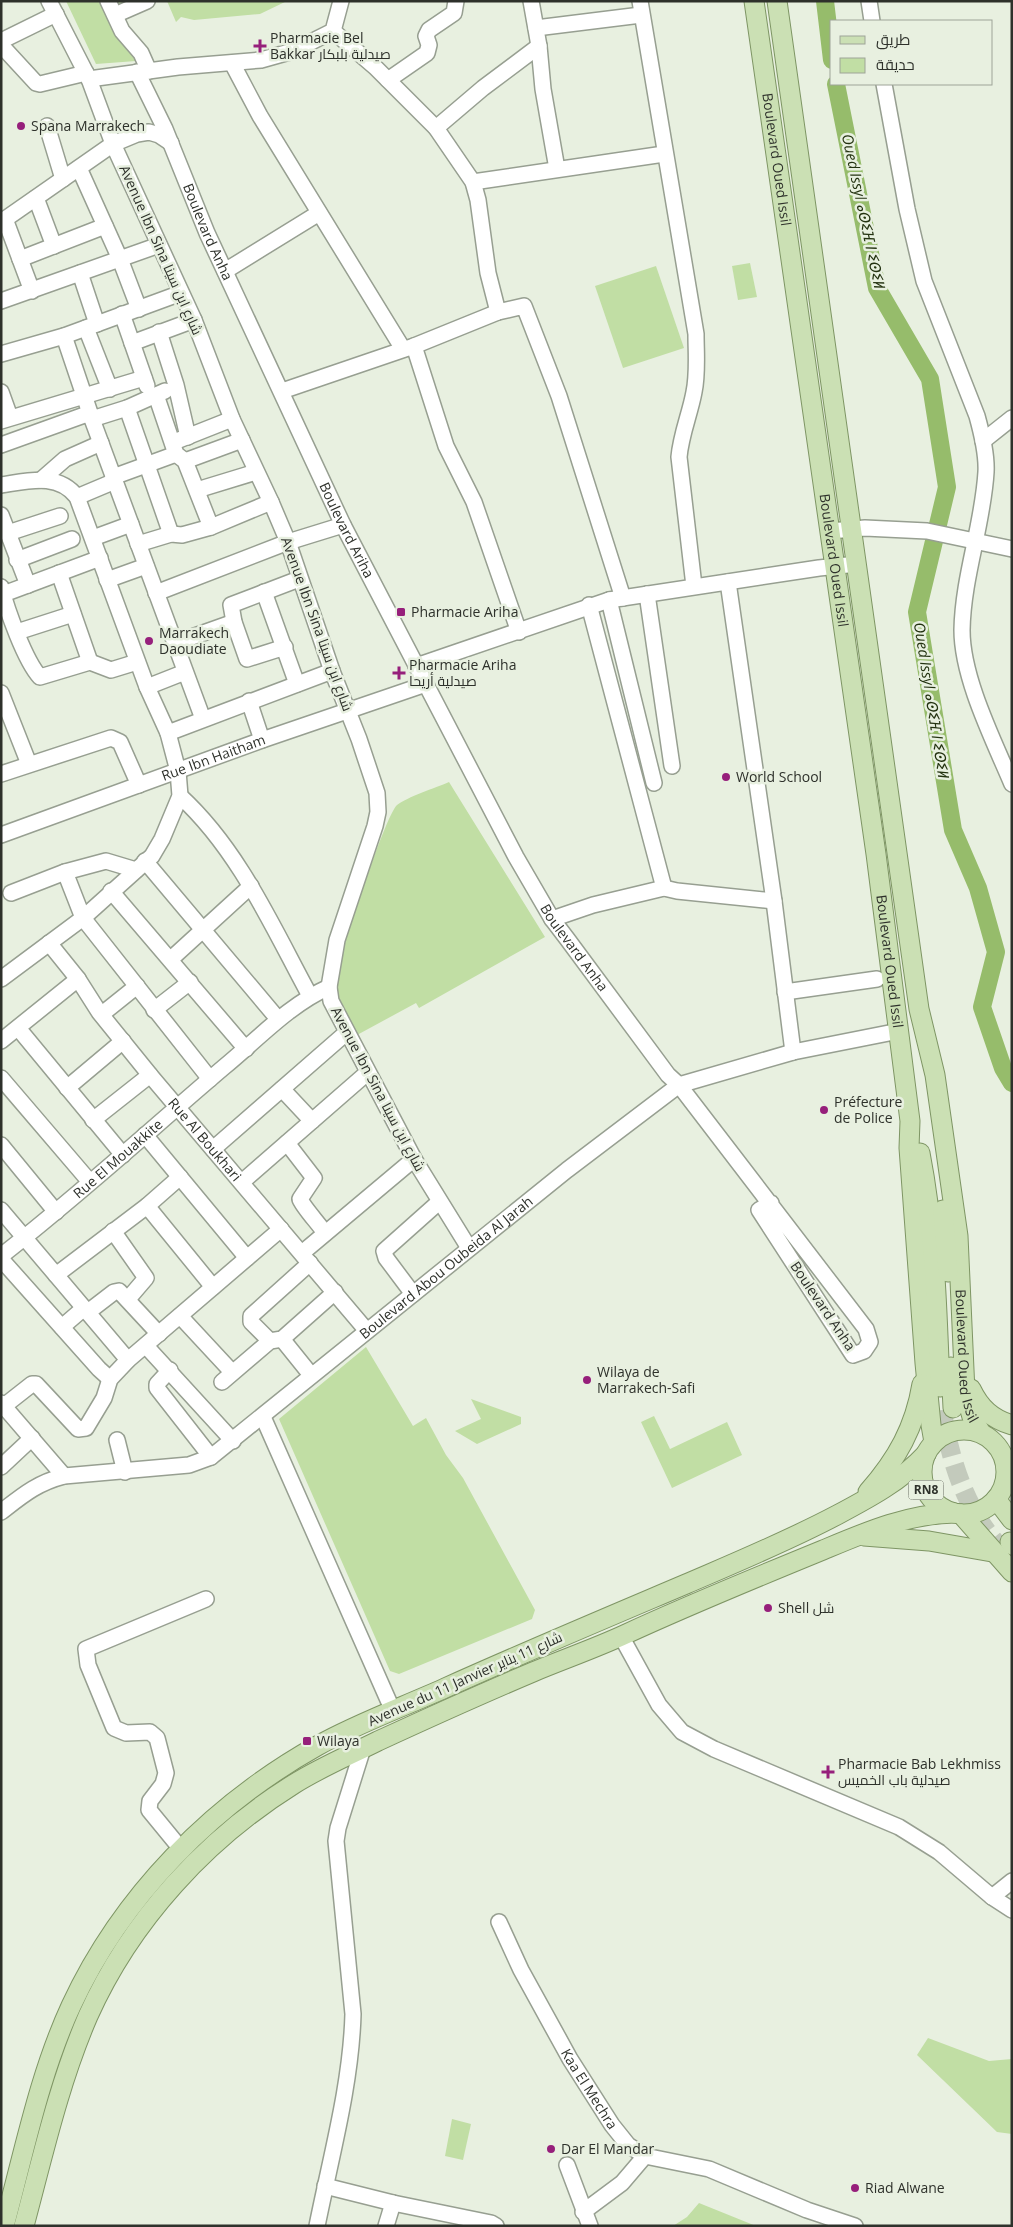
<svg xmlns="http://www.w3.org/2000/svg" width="1013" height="2227" font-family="'Open Sans',Cairo,'Noto Sans Tifinagh',sans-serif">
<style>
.green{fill:#c1dea4}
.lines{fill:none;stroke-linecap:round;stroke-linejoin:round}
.river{stroke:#96bc6b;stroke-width:18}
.major-tunnel{stroke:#c3cabc;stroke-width:19;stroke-dasharray:19 9;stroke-linecap:butt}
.minor-casing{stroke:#979f91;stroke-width:18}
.major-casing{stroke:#7e9564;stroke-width:21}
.minor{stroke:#fff;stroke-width:15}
.major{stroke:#cbe0b4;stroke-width:19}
.poi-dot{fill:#961f7b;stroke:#e8f0e0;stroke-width:2}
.labels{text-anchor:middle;stroke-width:5;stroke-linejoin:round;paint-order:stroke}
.shield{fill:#e8f0e0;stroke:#666a61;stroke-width:1}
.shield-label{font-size:12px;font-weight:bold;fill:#2e312b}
.poi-label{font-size:14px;fill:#2e312b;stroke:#e8f0e0;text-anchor:start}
.street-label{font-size:14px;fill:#2e312b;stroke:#e8f0e0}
.water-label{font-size:15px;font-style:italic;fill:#233210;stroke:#e8f0e0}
</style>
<rect width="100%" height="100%" fill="#e8f0e0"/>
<g class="green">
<path d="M 66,1 L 158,1 L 120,18 L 136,61 L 96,64 Z"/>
<path d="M 167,1 L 287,1 L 260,14 L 194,20 L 181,17 L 176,22 Z"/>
<path d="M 750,263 L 757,297 L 738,300 L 732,266 Z"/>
<path d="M 656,266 L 684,348 L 623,368 L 595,286 Z"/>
<path d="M 449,782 L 545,937 L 419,1008 L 416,1003 L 357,1035 C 348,1018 335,997 336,978 C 338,958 386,814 397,805 C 407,797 435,788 449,782 Z"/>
<path d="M 366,1347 L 413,1426 L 426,1418 L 446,1455 L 463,1478 L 535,1610 L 532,1619 L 399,1674 L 390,1671 L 279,1419 Z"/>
<path d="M 471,1399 L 521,1417 L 521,1424 L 477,1444 L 455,1431 L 481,1419 Z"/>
<path d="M 654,1416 L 670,1449 L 727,1422 L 742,1455 L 672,1488 L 641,1422 Z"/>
<path d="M 928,2038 L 989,2061 L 1012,2059 L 1012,2134 L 997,2132 L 917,2055 Z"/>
<path d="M 452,2119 L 471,2124 L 463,2160 L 445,2156 Z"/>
<path d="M 699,2203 L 756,2226 L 673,2226 L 687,2217 Z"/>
</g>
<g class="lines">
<g class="river">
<path d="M 825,1 L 832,60"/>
<path d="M 836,84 L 877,288 L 930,379 L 947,487 L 917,612 L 953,830 L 978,888 L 996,952 L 982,1007 L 1003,1068 L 1012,1083"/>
</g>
<path class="major-tunnel" d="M 942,1410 C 950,1459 964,1506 997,1544"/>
<defs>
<g id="minor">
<path d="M 49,1 L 89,79 L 113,144 L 194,320 L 232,419 L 271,502 L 288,542 L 332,671 L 359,739 L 377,793 L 378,812 L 375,826 L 337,940 L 329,987 L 331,1001 L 414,1159 L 469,1248"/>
<path d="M 108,1 L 122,31 L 141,53 L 149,71"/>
<path d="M 531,1 L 539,46 L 543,89 L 557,169"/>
<path d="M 640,1 L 696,334 C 696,353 698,373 694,392 C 690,414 681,434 679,457 L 694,586"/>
<path d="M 869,1 L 872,21"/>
<path d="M 115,15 L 147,1"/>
<path d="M 536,28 L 641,15"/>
<path d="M 333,31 L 375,67 L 436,128 L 473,182 L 478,200 L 488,273 L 498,312"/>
<path d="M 1,41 L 56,14"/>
<path d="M 1,45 L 36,83 L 40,84 L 86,73"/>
<path d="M 232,63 L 260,116 L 403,349"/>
<path id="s1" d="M 137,72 L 165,129 L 207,233 L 343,525 L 516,857 L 552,919 L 568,940 L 668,1075 L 679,1085 L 866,1329 L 870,1342 L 864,1351 L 853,1355 L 759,1210 L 771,1203"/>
<path d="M 89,79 L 178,67 L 261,60 L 293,51 L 333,31 L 341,1"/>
<path d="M 388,80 L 427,53 L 429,45 L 426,36 L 429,30 L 454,13 L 456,1"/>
<path d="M 884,84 L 907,209 L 924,281 L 977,416 C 982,434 987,454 986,472 C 983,525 963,576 962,630 C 962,678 993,739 1012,784"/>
<path d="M 47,126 L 63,179"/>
<path d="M 436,128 L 483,88 L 539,46"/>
<path d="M 79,168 L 120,259 L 139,309"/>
<path d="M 473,182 L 664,154"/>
<path d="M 36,198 L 54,246"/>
<path d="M 5,219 L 32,291"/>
<path d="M 1,222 L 113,144 L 137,134 L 149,132 L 159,135 L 171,143"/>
<path d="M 20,259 L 105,226"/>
<path d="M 225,271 L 319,213"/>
<path d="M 80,273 L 97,324"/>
<path d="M 1,301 L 159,245"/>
<path d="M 122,314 L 147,386"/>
<path d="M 86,328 L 110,389"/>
<path d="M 159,332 L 176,385 L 188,437"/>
<path d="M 64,336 L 92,419 L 203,719"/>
<path d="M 132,343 L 194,320"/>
<path d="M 414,346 L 446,446 L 474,502 L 519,632"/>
<path d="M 1,354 L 64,336 L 181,293"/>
<path d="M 282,391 L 414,346 L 498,312 L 524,306 L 559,396 L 623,598"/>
<path d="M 1,392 L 10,417"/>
<path d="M 156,395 L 176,454 L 185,461 L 211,527"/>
<path d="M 127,408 L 171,534"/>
<path d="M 92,419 L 127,408 L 165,391"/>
<path d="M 1,421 L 144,378"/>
<path d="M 179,440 L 232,419"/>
<path d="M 983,441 L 1012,418"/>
<path d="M 1,445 L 90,413"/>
<path d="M 185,461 L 242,440"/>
<path d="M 113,477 L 176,454"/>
<path d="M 41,480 L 65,459 L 101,443"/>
<path d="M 1,485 C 28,481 58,472 77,497 L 147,687 L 168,733 L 178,771 L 180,796 L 162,839 L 152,856 L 83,918 L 1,979"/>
<path d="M 197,490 L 256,472"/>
<path d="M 77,497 L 115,481"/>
<path d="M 1,515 L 28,585"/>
<path d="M 830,531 L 865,528 L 927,531 L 1012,549"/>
<path d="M 8,533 L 60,516"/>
<path d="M 93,538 L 131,524"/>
<path d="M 138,544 L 171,534 L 182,535 L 211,527 L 271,502"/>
<path d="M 17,560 L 72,539"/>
<path d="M 59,573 L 90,662"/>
<path d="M 107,580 L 146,566"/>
<path d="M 728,582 L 774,901 L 793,1052"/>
<path d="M 1,587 C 7,610 25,661 40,677 L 90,662 L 111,670 L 137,662"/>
<path d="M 264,592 L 297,684"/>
<path d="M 156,593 L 288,542 L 343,525"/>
<path d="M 647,594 L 672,766"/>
<path d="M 1,595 L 100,558"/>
<path d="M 609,600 L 654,783"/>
<path d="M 589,605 L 664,888"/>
<path d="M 17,632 L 73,614"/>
<path d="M 175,643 L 234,622"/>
<path d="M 285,647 L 247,659 L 234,622 L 231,605 L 299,579"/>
<path d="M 416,666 L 609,600 L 819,568 L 857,564"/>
<path d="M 147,687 L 185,672"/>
<path d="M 1,693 L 29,764"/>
<path d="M 249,701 L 262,740"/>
<path d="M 168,733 L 332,671"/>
<path d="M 1,774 L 111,738 L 120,742 L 139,785"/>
<path d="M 180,796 C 239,850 272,926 310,996"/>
<path id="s2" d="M 1,835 L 262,740 L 426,684"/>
<path d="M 145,861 L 278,1019"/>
<path d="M 65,872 L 83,918 L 210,1079"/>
<path d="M 111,891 L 246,1049"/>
<path d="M 11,893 L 65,872 L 106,861 L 136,870"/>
<path d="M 552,919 L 593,905 L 664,888 L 677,891 L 774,901"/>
<path id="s3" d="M 49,943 L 78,979 L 99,1012 L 150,1075 L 367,1331"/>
<path d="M 171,959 L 251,886"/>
<path d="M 785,992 L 877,979"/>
<path d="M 154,1010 L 190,982"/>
<path d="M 102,1014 L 137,986"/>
<path d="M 18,1028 L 123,1155"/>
<path d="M 1,1041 L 78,979"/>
<path d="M 1,1078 L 90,1182"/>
<path d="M 67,1088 L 123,1041"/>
<path d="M 282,1089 L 312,1121"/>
<path d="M 93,1120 L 150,1075"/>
<path d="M 145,1135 L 247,1258"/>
<path d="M 287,1143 L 314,1178 L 300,1199 C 303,1207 319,1224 325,1233"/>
<path d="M 1,1145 L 56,1212"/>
<path d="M 213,1149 L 346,1033"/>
<path d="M 242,1182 L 367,1073"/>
<path d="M 147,1206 L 213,1287"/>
<path d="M 1,1210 L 128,1360"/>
<path d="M 113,1231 L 146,1278 L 128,1299"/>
<path d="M 302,1253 L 414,1159"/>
<path id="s4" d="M 1,1256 C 78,1196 150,1130 224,1067 C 258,1039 289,1005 329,987"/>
<path d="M 1,1259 L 99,1369 L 110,1379"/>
<path d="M 56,1275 L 147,1206 L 180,1177"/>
<path d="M 413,1294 L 386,1258 L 384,1251 L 439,1202"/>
<path d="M 88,1312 L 114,1292 L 119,1291 L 159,1334"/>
<path d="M 180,1316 L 232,1372"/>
<path d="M 62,1327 L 84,1308"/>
<path d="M 282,1339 L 311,1375"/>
<path d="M 270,1341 L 251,1322 L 251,1316 L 310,1263"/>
<path d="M 146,1346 L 233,1441"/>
<path d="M 170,1370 L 157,1384 L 157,1388 L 211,1457"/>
<path d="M 222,1382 L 270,1341 L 282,1339 L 335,1292"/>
<path d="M 1,1403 L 64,1476"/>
<path d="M 4,1406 L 32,1384 L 36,1384 L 78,1429 L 86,1428 L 104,1398 L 110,1379 L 128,1360 L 281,1229"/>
<path d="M 263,1417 L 393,1711"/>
<path d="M 117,1440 L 125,1472"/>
<path d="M 1,1467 L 32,1438"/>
<path id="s5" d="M 1,1512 C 23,1495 37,1483 64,1476 L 189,1465 L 211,1457 L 567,1170 L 679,1085 L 793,1052 L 899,1031"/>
<path d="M 621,1636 L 659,1705 L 682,1732 L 714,1749 L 899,1827 L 939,1852 L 992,1897 L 1012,1910"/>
<path d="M 181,1849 L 149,1810 L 150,1801 L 163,1784 L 166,1773 L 157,1738 L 150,1732 L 126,1733 L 114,1728 L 88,1665 L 86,1649 L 206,1599"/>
<path d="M 992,1897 L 1012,1881"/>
<path id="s6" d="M 499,1922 L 521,1970 L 570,2059 L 612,2125 L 628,2145 L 645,2156 L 709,2169 L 807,2210 L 855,2226"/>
<path d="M 567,2165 L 590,2226"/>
<path d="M 325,2186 L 393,2203"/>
<path d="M 583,2212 L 622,2183 L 645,2156"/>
<path d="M 317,2226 C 331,2156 351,2085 353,2014 L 336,1841 L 338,1828 L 363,1748"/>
<path d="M 386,2226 L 393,2203 L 491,2223 L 496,2226"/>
</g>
<g id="major">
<path id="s7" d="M 754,1 L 876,854 L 910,1121 L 909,1148 L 925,1363 L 931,1425 L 934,1442"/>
<path id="s8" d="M 777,1 L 919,1009 L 935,1075 L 958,1236 L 965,1392 L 972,1417 L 981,1433"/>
<path d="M 920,1153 C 935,1230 937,1308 940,1387"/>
<path d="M 943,1210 L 948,1272"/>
<path d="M 951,1367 L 953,1408"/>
<path d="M 971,1389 C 980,1408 992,1419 1012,1425"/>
<circle cx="964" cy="1472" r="42"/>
<path d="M 868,1492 C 897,1459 915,1427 922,1384"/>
<path d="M 996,1499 L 1012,1520"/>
<path d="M 961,1514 L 1012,1572"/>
<path d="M 864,1536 L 929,1541 L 992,1552"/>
<path d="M 1010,1542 L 1012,1545"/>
<path d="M 4,2226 C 24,2153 39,2075 71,2006 C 122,1896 212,1805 317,1746 C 358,1723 403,1707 445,1688 C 525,1652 606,1618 686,1584 C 737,1562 788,1541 837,1515 C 869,1498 901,1481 926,1454"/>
<path d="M 24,2226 C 43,2155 59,2083 88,2016 C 131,1920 206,1839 294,1784 C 321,1767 350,1755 378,1741 C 430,1717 481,1694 533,1672 C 564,1659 596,1648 626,1634 C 691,1604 757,1577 823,1550 C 866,1532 907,1514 955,1513"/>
</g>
</defs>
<use href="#minor" class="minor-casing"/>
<use href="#major" class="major-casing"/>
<use href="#minor" class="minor"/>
<use href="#major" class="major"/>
</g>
<g class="poi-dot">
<path d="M257.5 38.5h5v5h5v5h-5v5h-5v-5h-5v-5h5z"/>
<circle cx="21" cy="126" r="5"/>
<rect x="396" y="607" width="10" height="10" rx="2.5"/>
<circle cx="149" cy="641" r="5"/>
<path d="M396.5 665.5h5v5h5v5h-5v5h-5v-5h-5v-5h5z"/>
<circle cx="726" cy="777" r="5"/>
<circle cx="824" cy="1110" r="5"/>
<circle cx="587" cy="1380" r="5"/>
<circle cx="768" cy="1608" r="5"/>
<rect x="302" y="1736" width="10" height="10" rx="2.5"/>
<path d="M825.5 1764.5h5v5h5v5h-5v5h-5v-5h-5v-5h5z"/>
<circle cx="551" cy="2149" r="5"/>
<circle cx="855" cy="2188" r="5"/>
</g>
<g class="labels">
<rect class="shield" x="908.5" y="1480.5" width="35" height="19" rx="4"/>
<g class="shield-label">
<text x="926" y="1494">RN8</text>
</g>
<g class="poi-label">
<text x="270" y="43">Pharmacie Bel<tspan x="270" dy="16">Bakkar صيدلية بلبكار</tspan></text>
<text x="31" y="131">Spana Marrakech</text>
<text x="411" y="617">Pharmacie Ariha</text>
<text x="159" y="638">Marrakech<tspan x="159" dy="16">Daoudiate</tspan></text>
<text x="409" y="670">Pharmacie Ariha<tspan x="409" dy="16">صيدلية أريحا</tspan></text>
<text x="736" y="782">World School</text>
<text x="834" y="1107">Préfecture<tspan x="834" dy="16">de Police</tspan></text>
<text x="597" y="1377">Wilaya de<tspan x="597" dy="16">Marrakech-Safi</tspan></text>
<text x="778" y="1613">Shell شل</text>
<text x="317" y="1746">Wilaya</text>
<text x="838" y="1769">Pharmacie Bab Lekhmiss<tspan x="838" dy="16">صيدلية باب الخميس</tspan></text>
<text x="561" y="2154">Dar El Mandar</text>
<text x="865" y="2193">Riad Alwane</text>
</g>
<g class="street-label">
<text dy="5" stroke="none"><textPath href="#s7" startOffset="160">Boulevard Oued Issil</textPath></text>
<text dy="5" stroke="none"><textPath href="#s1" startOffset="175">Boulevard Anha</textPath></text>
<text transform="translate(161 250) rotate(66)" y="5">Avenue Ibn Sina شارع ابن سينا</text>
<text dy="5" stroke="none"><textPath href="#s1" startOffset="504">Boulevard Ariha</textPath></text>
<text dy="5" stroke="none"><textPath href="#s7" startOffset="565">Boulevard Oued Issil</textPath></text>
<text transform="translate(317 624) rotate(70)" y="5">Avenue Ibn Sina شارع ابن سينا</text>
<text dy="5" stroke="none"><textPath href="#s2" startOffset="226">Rue Ibn Haitham</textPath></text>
<text dy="5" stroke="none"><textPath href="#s1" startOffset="980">Boulevard Anha</textPath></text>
<text dy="5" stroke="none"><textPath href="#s7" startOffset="970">Boulevard Oued Issil</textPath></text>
<text transform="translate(378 1089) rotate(62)" y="5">Avenue Ibn Sina شارع ابن سينا</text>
<text dy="5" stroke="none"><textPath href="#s3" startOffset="251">Rue Al Boukhari</textPath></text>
<text dy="5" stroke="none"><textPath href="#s4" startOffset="152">Rue El Mouakkite</textPath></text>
<text dy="5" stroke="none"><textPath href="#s5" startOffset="524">Boulevard Abou Oubeida Al Jarah</textPath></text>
<text transform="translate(823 1306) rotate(56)" y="5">Boulevard Anha</text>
<text dy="5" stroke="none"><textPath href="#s8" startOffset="1369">Boulevard Oued Issil</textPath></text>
<text transform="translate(465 1679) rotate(-24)" y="5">Avenue du 11 Janvier شارع 11 يناير</text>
<text dy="5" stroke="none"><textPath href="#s6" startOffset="190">Kaa El Mechra</textPath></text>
</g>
<g class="water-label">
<text transform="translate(863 211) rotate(78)" y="5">Oued Issyl ⴰⵙⵉⴼ ⵏ ⵉⵙⵉⵍ</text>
<text transform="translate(931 700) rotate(81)" y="5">Oued Issyl ⴰⵙⵉⴼ ⵏ ⵉⵙⵉⵍ</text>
</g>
</g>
<rect width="1013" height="2227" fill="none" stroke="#2e312b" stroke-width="5"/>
<rect x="830" y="20" width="162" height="65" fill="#e8f0e0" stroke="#9ea498"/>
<rect x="840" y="36" width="25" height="8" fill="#cbe0b4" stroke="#9ea498"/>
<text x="876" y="45" font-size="15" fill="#2e312b">طريق</text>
<rect x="840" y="58" width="25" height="15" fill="#c1dea4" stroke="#9ea498"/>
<text x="876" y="70" font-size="15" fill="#2e312b">حديقة</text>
</svg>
